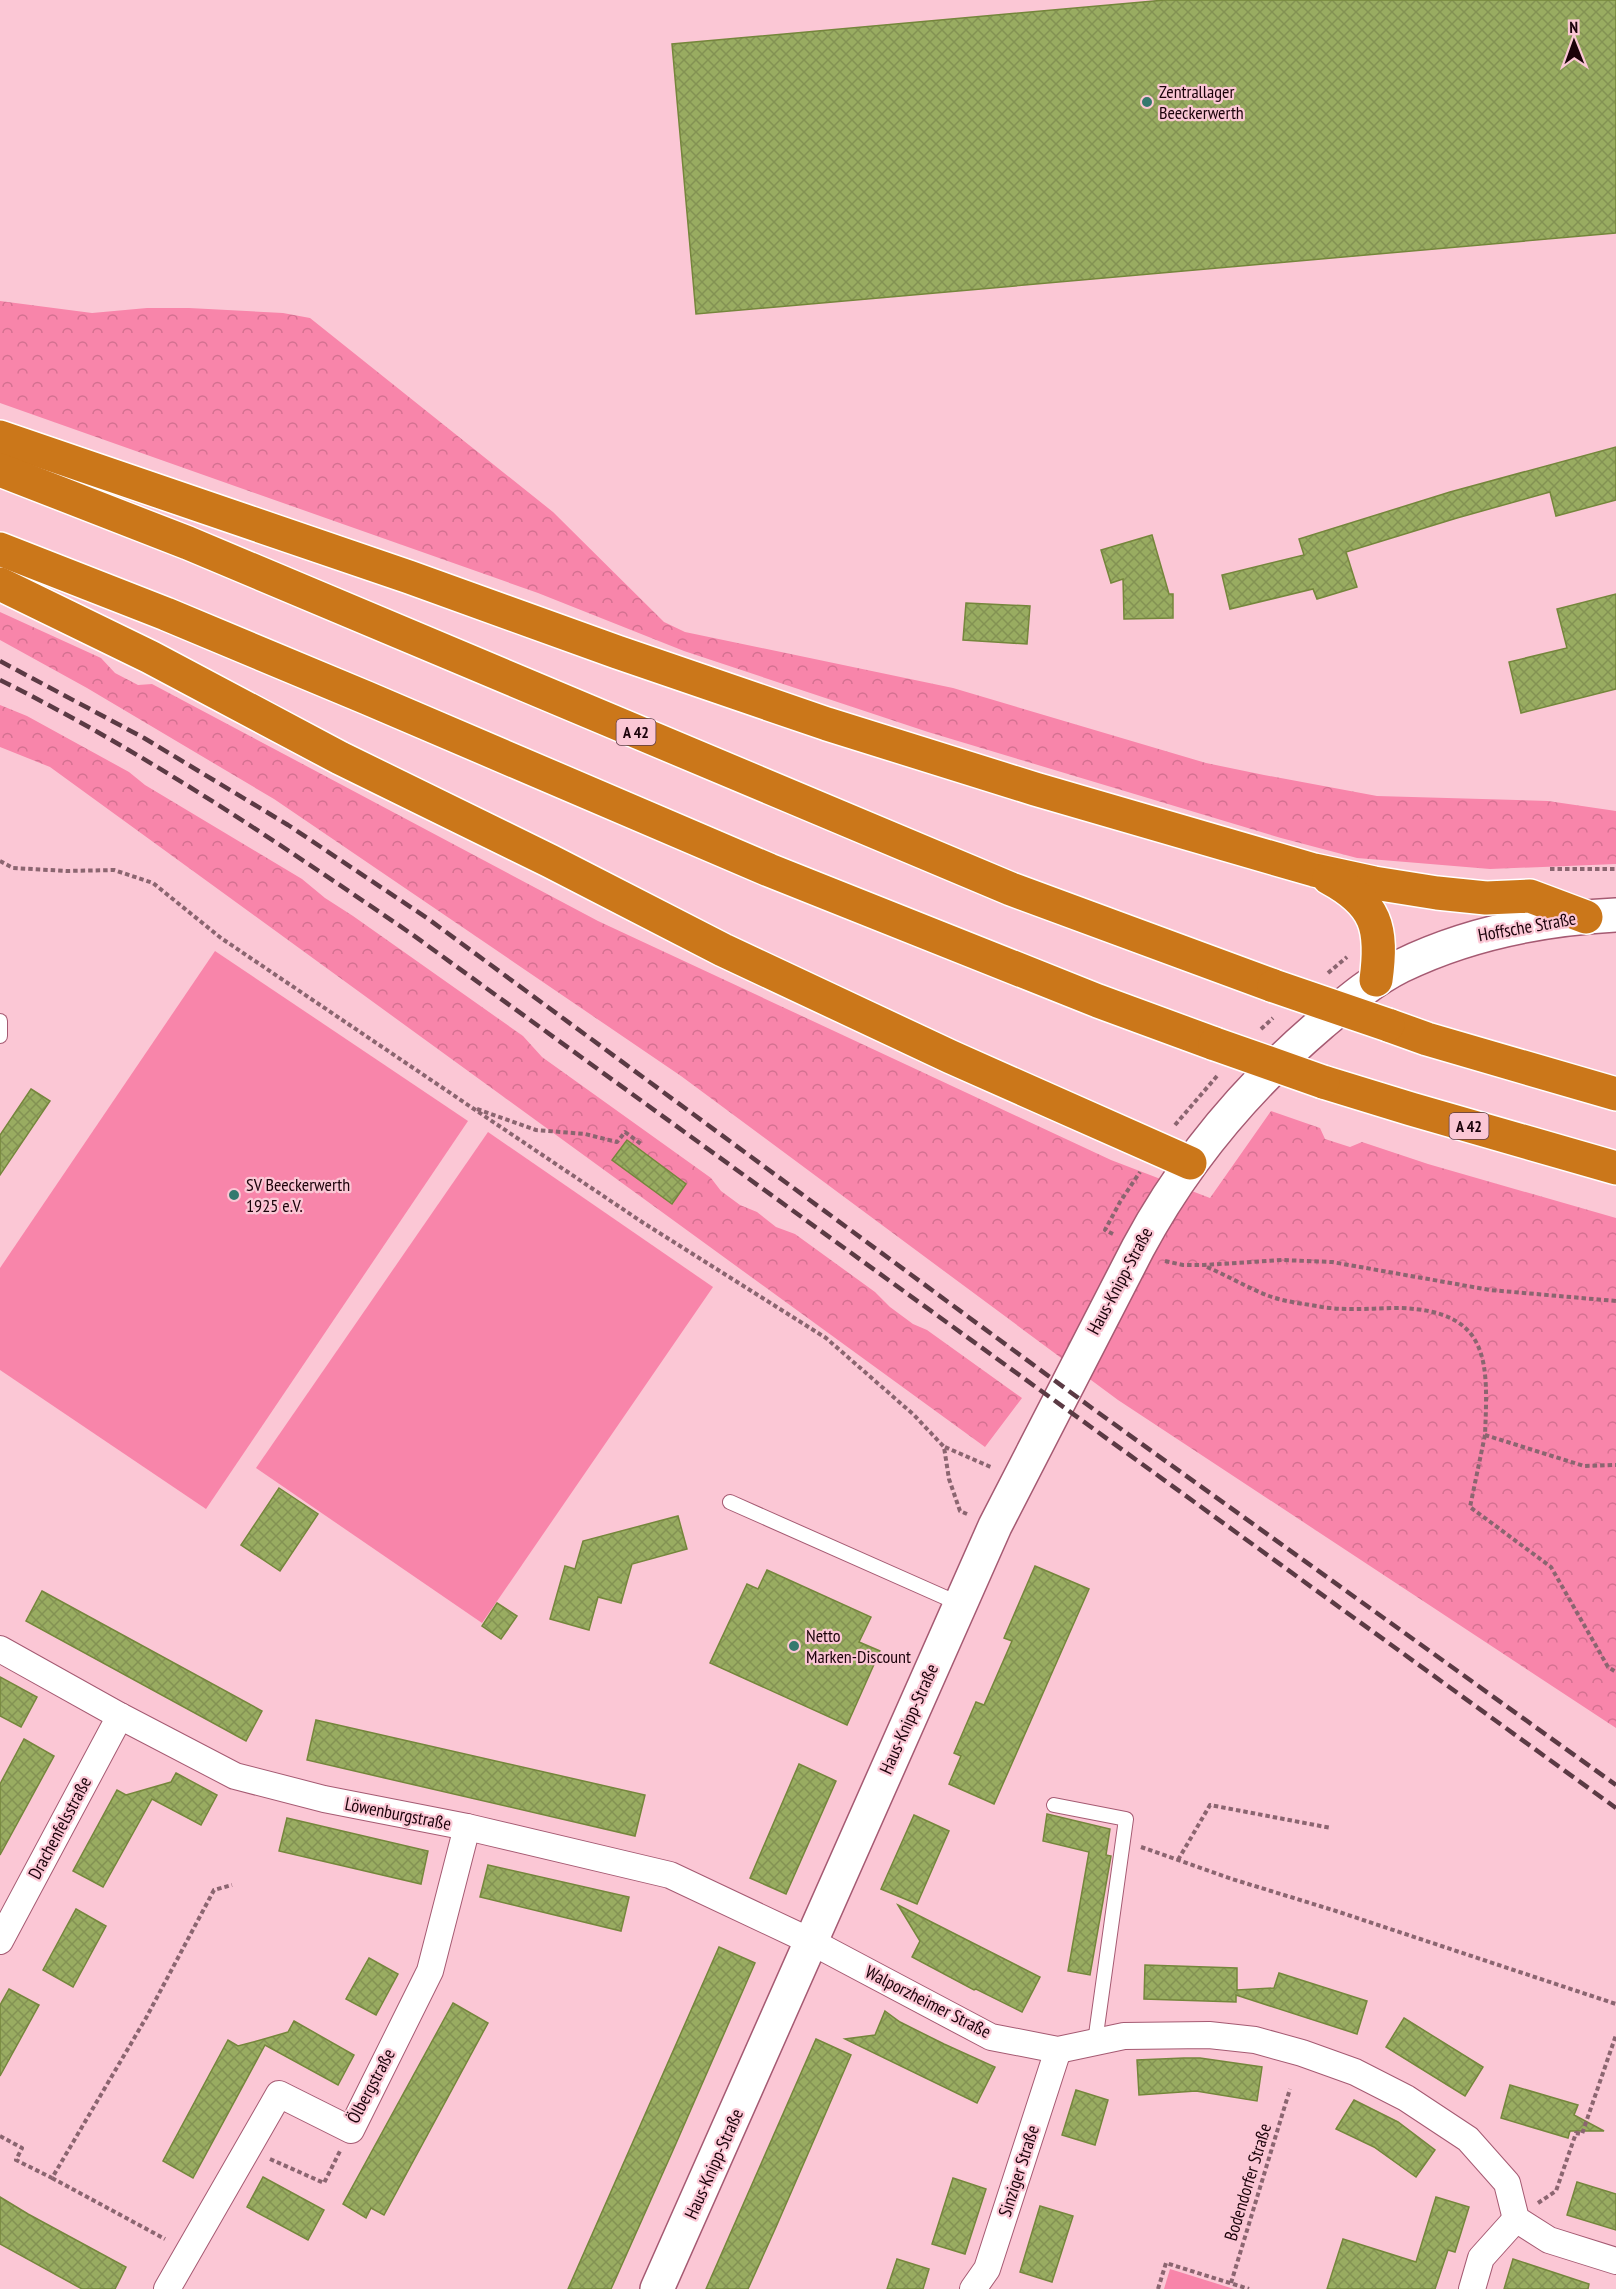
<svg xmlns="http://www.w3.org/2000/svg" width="1616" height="2289" font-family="'PT Sans Narrow',sans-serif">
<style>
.forest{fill:url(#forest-crowns)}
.pitch{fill:#f885aa}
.building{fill:url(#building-cross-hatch);stroke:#75863c;stroke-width:1.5}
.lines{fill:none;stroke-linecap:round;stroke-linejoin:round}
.service-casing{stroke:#a55a72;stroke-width:16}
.minor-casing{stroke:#a55a72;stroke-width:28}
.tertiary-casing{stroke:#a55a72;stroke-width:36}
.motorway-casing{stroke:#fff;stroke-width:36}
.path{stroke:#8b6570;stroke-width:4;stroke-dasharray:4.5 3;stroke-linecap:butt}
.service{stroke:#fff;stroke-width:14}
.minor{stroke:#fff;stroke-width:26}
.tertiary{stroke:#fff;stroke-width:33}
.motorway{stroke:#cb771a;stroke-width:33}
.rail{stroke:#5b3a44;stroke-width:4.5;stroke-dasharray:12 6;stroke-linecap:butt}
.motorway-bridge-casing{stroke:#fff;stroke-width:36;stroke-linecap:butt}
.motorway-bridge{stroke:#cb771a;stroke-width:33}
.poi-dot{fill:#34796e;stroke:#fbc7d5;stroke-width:2}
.labels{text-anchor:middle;stroke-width:4.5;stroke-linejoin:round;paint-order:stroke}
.shield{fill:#fbc7d5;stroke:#5e3d47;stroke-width:1.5}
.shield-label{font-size:16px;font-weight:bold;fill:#1b020a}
.poi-label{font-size:18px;fill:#1b020a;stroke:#fbc7d5;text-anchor:start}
.street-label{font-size:18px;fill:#1b020a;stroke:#fbc7d5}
</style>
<defs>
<pattern id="forest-crowns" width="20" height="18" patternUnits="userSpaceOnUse" patternTransform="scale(1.5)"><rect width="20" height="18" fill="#f885aa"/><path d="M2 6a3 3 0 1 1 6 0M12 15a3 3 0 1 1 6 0" fill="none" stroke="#d47191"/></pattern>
<pattern id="building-cross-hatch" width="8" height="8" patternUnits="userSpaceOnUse" patternTransform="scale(1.5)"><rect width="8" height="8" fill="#99ac61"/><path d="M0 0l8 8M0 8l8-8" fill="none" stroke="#839253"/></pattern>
</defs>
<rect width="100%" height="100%" fill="#fbc7d5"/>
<g class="forest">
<path d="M 0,301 L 92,313 L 147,308 L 189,308 L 283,313 L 310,318 L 553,512 L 664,622 L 685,632 L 953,688 L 1206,763 L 1264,775 L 1377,796 L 1548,801 L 1616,811 L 1616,864 L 1490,869 L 1418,863 L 1357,858 L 1281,838 L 928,732 L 684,651 L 538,593 L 0,403 Z"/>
<path d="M 0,612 L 101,658 L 115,673 L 138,685 L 152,684 L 598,921 L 1111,1160 L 1210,1198 L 1271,1111 L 1320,1128 L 1325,1139 L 1350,1147 L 1362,1142 L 1428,1164 L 1616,1218 L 1616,1728 L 1118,1400 L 681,1076 L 274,799 L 87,688 L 0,640 Z"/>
<path d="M 0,705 L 27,716 L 129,772 L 145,785 L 302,879 L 325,898 L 353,916 L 523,1036 L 542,1057 L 711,1178 L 721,1191 L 740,1205 L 757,1212 L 776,1227 L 795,1234 L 875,1292 L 890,1307 L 913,1324 L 927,1330 L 1022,1398 L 985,1447 L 50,767 L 0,747 Z"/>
</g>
<g class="pitch">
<path d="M 215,951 L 468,1121 L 206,1509 L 0,1370 L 0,1268 Z"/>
<path d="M 488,1132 L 713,1287 L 482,1623 L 256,1468 Z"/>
<path d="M 1170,2269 L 1234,2289 L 1164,2289 Z"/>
</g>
<g class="building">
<path d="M 1165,0 L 1616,0 L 1616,233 L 696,314 L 672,44 Z"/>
<path d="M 1616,447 L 1616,500 L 1556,516 L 1550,492 L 1457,518 L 1346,552 L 1357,587 L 1317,599 L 1313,589 L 1230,609 L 1222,575 L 1304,555 L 1299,539 L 1450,492 Z"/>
<path d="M 1152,535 L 1169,594 L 1173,594 L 1173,618 L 1124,619 L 1123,579 L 1111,583 L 1101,550 Z"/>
<path d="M 1616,594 L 1616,689 L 1521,713 L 1509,662 L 1567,648 L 1557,609 Z"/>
<path d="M 966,603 L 1030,606 L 1027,644 L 963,640 Z"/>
<path d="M 31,1089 L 50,1101 L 0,1175 L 0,1135 Z"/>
<path d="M 627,1140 L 686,1184 L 672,1204 L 612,1160 Z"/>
<path d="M 279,1488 L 318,1514 L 280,1571 L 241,1545 Z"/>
<path d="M 678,1516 L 687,1549 L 632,1564 L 621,1603 L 598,1597 L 589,1630 L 550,1619 L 565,1566 L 575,1569 L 583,1541 Z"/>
<path d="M 1035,1566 L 1089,1589 L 994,1804 L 949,1784 L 961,1756 L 954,1753 L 976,1702 L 984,1705 L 1012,1641 L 1004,1638 Z"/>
<path d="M 767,1570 L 871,1617 L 859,1642 L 880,1651 L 847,1725 L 710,1663 L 747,1584 L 758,1589 Z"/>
<path d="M 42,1591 L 262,1711 L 246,1741 L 26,1621 Z"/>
<path d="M 497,1603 L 517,1616 L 501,1639 L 482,1626 Z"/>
<path d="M 0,1677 L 37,1697 L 21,1727 L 0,1716 Z"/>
<path d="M 316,1720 L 645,1795 L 635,1836 L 307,1760 Z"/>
<path d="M 24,1739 L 54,1756 L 0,1855 L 0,1784 Z"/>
<path d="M 799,1764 L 836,1781 L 786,1894 L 750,1878 Z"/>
<path d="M 176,1773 L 217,1795 L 201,1825 L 152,1799 L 103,1887 L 73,1871 L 117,1790 L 126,1795 L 171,1782 Z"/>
<path d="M 1047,1814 L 1110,1829 L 1106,1855 L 1111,1856 L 1090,1975 L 1068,1971 L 1089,1852 L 1043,1841 Z"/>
<path d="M 914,1815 L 949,1831 L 917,1904 L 881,1889 Z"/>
<path d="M 287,1818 L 428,1851 L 421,1884 L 279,1851 Z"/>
<path d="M 488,1865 L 629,1897 L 621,1931 L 480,1897 Z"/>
<path d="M 898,1905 L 1040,1977 L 1022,2012 L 976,1989 L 974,1990 L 912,1957 L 920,1941 Z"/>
<path d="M 76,1909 L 106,1926 L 73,1987 L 43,1970 Z"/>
<path d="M 719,1947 L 755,1963 L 674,2148 L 611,2289 L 568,2289 Z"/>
<path d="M 369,1958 L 398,1974 L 376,2015 L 346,1999 Z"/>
<path d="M 1145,1965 L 1237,1968 L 1237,1990 L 1274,1988 L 1279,1973 L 1367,2001 L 1357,2034 L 1236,1995 L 1236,2002 L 1144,1999 Z"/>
<path d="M 9,1989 L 39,2005 L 0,2076 L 0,2005 Z"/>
<path d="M 453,2003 L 488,2023 L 384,2215 L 371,2208 L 366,2218 L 343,2204 Z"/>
<path d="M 885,2011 L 900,2022 L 944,2044 L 995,2067 L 977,2103 L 845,2039 L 875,2035 Z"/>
<path d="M 1404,2018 L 1483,2067 L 1465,2096 L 1386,2047 Z"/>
<path d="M 294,2021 L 354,2055 L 338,2085 L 265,2045 L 193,2178 L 163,2161 L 228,2040 L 238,2046 L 264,2039 L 288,2032 Z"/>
<path d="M 816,2039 L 851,2055 L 776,2227 L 748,2289 L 706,2289 Z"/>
<path d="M 1184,2058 L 1200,2058 L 1262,2067 L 1257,2101 L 1196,2091 L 1139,2095 L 1137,2060 Z"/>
<path d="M 1510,2085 L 1578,2105 L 1574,2115 L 1604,2131 L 1570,2131 L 1568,2138 L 1501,2118 Z"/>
<path d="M 1076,2090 L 1108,2100 L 1095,2145 L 1062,2135 Z"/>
<path d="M 1354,2100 L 1398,2122 L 1435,2150 L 1416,2177 L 1374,2147 L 1336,2129 Z"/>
<path d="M 263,2177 L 324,2210 L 308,2240 L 247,2207 Z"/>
<path d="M 953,2178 L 986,2189 L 965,2254 L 932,2244 Z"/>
<path d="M 1577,2182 L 1616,2194 L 1616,2230 L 1567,2215 Z"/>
<path d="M 0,2197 L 28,2214 L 126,2267 L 115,2289 L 82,2289 L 0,2244 Z"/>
<path d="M 1436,2197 L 1469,2207 L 1455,2252 L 1448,2250 L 1435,2289 L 1327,2289 L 1343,2239 L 1416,2262 Z"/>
<path d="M 1040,2206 L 1073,2216 L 1052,2282 L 1020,2272 Z"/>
<path d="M 897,2259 L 929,2269 L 923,2289 L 887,2289 Z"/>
<path d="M 1513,2259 L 1589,2284 L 1588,2289 L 1504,2289 Z"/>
</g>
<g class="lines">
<defs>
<g id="service">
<path d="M 0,1021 L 0,1036"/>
<path d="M 730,1502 L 960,1604"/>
<path d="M 1054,1805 L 1126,1819 L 1095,2042"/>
</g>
<g id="minor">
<path d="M 0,1649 L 120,1716 L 235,1776 L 324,1799 L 467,1827 L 670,1875 L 810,1941 L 991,2037 L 1058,2050 L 1124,2036 L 1209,2035 L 1255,2040 L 1302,2053 L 1355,2072 L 1406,2098 L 1468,2139 L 1507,2183 L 1516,2219 L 1549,2240 L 1616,2261"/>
<path d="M 0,1941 L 120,1716"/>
<path d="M 167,2289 L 279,2094 L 351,2130 L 430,1971 L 467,1827"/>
<path d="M 973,2289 L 987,2269 L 1058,2050"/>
<path d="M 1472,2289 L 1481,2258 L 1516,2219"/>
</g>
<path id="tertiary" d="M 657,2289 L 995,1526 L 1138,1248 C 1184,1162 1246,1088 1321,1024 C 1346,1003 1371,981 1401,966 C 1469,933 1541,919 1616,915"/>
<g id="motorway">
<path d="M 0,437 L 409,577 L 617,652 L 827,724 L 1035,789 L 1314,870 L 1374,883 L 1437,893 L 1486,898 L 1530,896 L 1586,917"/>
<path d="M 0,470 L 188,543 L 1011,889 L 1274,986"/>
<path d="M 0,549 L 166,614 L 367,698 L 769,870 L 1098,1001 L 1215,1044"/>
<path d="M 0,584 L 150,657 L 340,758 L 550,861 L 723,950 L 951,1057 L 1190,1163"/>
<path d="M 1329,878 C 1377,904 1383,928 1376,980"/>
<path d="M 1388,1025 L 1427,1039 L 1616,1094"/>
<path d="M 1323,1082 L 1411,1109 L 1616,1168"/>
</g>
</defs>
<use href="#service" class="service-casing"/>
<use href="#minor" class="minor-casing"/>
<use href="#tertiary" class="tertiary-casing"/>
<use href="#motorway" class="motorway-casing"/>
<g class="path">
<path d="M 0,861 L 13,868 L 67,871 L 114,870 L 153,883 L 221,938 L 471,1107 L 642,1222 L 826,1338 L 914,1415 L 944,1447 L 949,1479 L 960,1511 L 967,1514"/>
<path d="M 1550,869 L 1616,869"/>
<path d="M 1328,973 L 1347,957"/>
<path d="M 1261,1029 L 1273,1018"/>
<path d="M 477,1109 L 536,1130 L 585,1134 L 617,1142 L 625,1132 L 641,1144"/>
<path d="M 1175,1125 L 1217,1076"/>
<path d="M 1113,1234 L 1105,1230 L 1120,1202 L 1140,1172"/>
<path d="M 1165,1261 L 1183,1265 L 1204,1265 L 1282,1260 L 1332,1262 L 1490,1290 L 1616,1301"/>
<path d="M 1207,1267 C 1228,1276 1248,1288 1269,1296 C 1285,1302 1306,1304 1322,1307 C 1349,1311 1374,1308 1400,1308 C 1491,1311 1488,1362 1485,1435 L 1584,1466 L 1616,1465"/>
<path d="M 1485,1435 L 1470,1507 L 1551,1567 L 1608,1667 L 1616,1672"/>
<path d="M 945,1447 L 993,1468"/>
<path d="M 1141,1847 L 1232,1879 L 1336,1911 L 1616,2004"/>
<path d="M 1178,1860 L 1210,1805 L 1331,1828"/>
<path d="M 0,2136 L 22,2148 L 16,2160 L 52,2178 L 146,2018 L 214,1890 L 232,1885"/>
<path d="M 270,2159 L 324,2183 L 340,2151"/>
<path d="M 52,2178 L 165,2239"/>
<path d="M 1538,2203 L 1556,2191 L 1576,2133 L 1582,2134 L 1616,2035"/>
<path d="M 1231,2283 L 1290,2089"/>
<path d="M 1158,2289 L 1166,2263 L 1249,2289"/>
</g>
<use href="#service" class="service"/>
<use href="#minor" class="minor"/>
<use href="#tertiary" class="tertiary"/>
<use href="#motorway" class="motorway"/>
<g class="rail">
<path d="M 0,661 L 144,738 L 288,825 L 427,918 L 1096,1411 L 1616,1785"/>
<path d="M 0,680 C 145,752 280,844 413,935 L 1616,1808"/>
</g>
<defs>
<g id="motorway-bridge">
<path d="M 1274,986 L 1388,1025"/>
<path d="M 1215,1044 L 1323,1082"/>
</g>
</defs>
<use href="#motorway-bridge" class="motorway-bridge-casing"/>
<use href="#motorway-bridge" class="motorway-bridge"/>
</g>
<g class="poi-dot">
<circle cx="1147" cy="102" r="6"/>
<circle cx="234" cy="1195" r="6"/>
<circle cx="794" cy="1646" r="6"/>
</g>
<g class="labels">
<g class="shield">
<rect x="616.5" y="719" width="39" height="26" rx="4.5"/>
<rect x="1449.5" y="1113" width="39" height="26" rx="4.5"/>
</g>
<g class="shield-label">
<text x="636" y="738">A 42</text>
<text x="1469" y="1132">A 42</text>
</g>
<g class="poi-label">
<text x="1159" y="98">Zentrallager<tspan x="1159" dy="21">Beeckerwerth</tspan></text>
<text x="246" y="1191">SV Beeckerwerth<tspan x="246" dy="21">1925 e.V.</tspan></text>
<text x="806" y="1642">Netto<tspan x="806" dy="21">Marken-Discount</tspan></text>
</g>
<g class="street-label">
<text transform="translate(1527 927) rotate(-10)" y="6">Hoffsche Straße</text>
<text transform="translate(1120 1281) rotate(-62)" y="6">Haus-Knipp-Straße</text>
<text transform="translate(909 1719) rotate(-66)" y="6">Haus-Knipp-Straße</text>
<text transform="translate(398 1814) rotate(11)" y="6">Löwenburgstraße</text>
<text transform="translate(60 1828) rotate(-62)" y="6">Drachenfelsstraße</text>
<text transform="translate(928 2002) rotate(27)" y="6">Walporzheimer Straße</text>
<text transform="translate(371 2086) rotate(-62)" y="6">Ölbergstraße</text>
<text transform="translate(714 2164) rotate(-66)" y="6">Haus-Knipp-Straße</text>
<text transform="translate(1019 2171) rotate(-72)" y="6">Sinziger Straße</text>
<text transform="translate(1248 2182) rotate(-73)" y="6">Bodendorfer Straße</text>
</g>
</g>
<g transform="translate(1574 42) rotate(359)" stroke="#fbc7d5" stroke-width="4.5" paint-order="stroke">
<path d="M0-4.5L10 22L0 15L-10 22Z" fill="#1b020a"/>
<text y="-9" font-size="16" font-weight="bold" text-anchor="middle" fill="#1b020a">N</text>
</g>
</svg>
